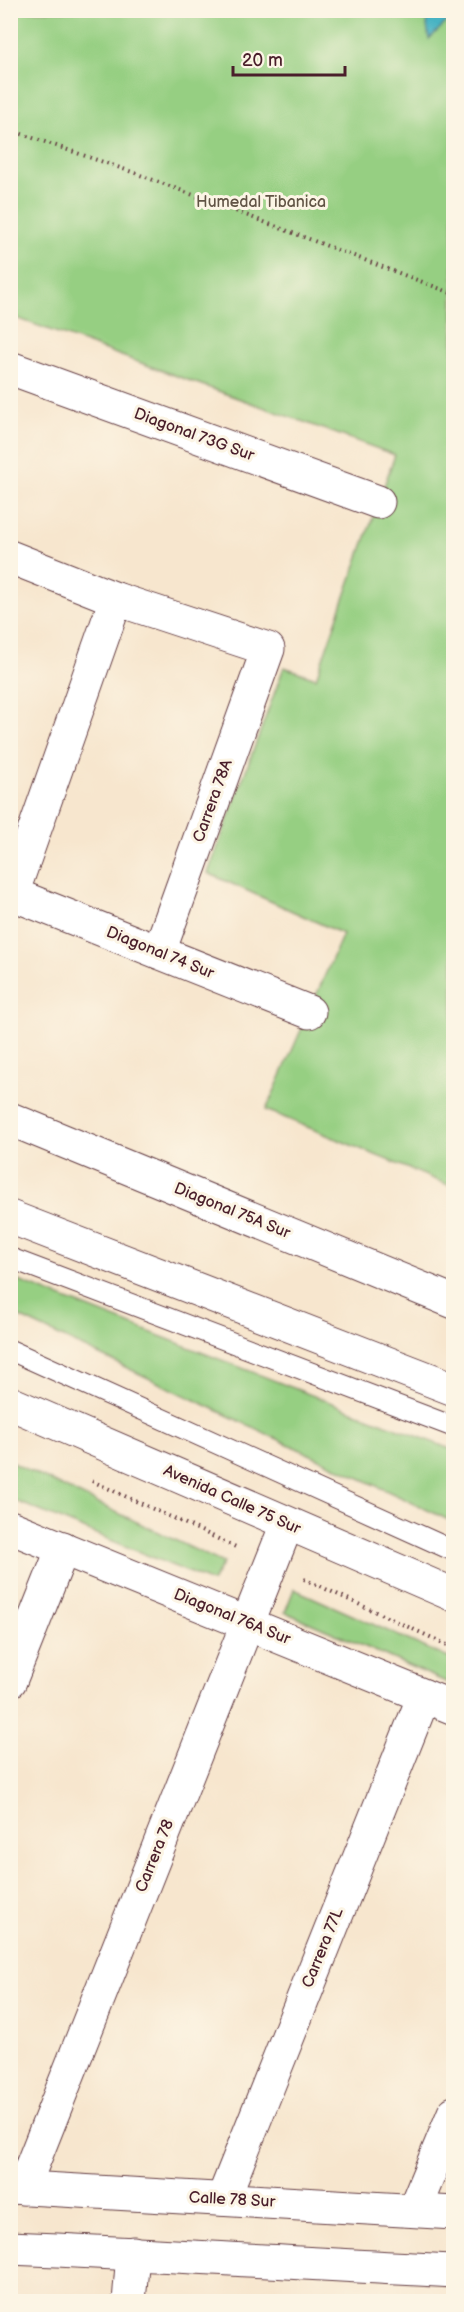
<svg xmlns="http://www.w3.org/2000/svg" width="464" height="2312" viewBox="0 0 464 2312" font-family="'Balsamiq Sans',sans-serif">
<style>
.green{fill:#96cf82;stroke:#707756;stroke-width:1.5}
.water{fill:#47b3c3;stroke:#486977;stroke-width:1.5}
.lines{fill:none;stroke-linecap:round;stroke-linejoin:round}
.lane-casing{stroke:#643d43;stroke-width:22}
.street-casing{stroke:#643d43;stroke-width:35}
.secondary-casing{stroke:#643d43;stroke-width:35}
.primary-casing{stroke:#643d43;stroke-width:35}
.path{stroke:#643d43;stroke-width:4;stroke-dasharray:1.5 4.5;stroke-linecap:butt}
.lane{stroke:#fff;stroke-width:20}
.street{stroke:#fff;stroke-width:33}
.secondary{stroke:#fff;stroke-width:33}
.primary{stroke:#fff;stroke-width:33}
.labels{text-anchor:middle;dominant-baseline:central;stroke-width:6;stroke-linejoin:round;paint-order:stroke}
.park-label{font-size:16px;fill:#615445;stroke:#fcf5e5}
.street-label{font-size:16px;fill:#4a1f2b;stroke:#fcf5e5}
</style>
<rect width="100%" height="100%" fill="#fcf5e5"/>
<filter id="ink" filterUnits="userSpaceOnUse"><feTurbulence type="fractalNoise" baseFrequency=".0167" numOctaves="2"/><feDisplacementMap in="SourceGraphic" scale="12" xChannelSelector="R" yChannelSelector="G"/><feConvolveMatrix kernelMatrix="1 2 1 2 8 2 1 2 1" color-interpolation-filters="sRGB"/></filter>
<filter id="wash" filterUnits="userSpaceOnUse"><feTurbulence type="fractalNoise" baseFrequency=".008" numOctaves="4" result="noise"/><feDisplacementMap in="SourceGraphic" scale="24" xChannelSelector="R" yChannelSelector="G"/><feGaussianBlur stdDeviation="1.35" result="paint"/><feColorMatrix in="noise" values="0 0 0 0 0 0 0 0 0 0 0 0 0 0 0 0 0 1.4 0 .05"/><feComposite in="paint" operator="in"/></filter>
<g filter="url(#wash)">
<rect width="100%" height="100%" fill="#f7e6ce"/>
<g class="green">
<path d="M10,11H453V1187L266,1110L343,934L208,873L284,667L316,678L395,455L11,316Z"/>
<path d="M11,1278L453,1450V1522L11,1313Z"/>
<path d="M10,1462H11L223,1563L212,1582L11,1499Z"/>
<path d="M294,1589L453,1660V1685L285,1612Z"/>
</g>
<path class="water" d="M425,11H453V16L429,39Z"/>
</g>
<g filter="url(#ink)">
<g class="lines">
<g class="lane-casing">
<g id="lane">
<path d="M10,1258L454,1427"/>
<path d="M10,1350L454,1551"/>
</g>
</g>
<g class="street-casing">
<g id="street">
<path d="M10,368L378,502"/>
<path d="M10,557L116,599L268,649L159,952"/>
<path d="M10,893L309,1012"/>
<path d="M12,894L116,599"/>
<path d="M10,1119L454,1302"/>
<path d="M10,1527L454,1708"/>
<path d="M10,1681L63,1548"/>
<path d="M223,2199L424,1696"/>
<path d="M414,2210L454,2113"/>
<path d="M129,2302L133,2253"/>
</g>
</g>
<g class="secondary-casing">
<g id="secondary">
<path d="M10,2187L454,2213"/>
<path d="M23,2188L287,1524"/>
<path d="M10,2248C158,2254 306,2264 454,2271"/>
</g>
</g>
<g class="primary-casing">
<g id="primary">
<path d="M10,1217L454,1389"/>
<path d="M10,1403L454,1595"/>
</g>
</g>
<g class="path">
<path d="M10,130L135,173L454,294"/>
<path d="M92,1481L238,1548"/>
<path d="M304,1579L454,1648"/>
</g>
<use href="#lane" class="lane"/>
<use href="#street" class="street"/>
<use href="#secondary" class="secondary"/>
<use href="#primary" class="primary"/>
</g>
</g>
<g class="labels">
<g class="park-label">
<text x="261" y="202">Humedal Tibanica</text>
</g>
<g class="street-label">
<text transform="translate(194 435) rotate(20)">Diagonal 73G Sur</text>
<text transform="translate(213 801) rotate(-70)">Carrera 78A</text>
<text transform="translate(160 953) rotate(22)">Diagonal 74 Sur</text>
<text transform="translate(232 1211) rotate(22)">Diagonal 75A Sur</text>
<text transform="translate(232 1500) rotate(24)">Avenida Calle 75 Sur</text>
<text transform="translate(232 1617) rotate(22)">Diagonal 76A Sur</text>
<text transform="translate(155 1856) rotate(-68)">Carrera 78</text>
<text transform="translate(323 1948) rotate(-68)">Carrera 77L</text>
<text transform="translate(232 2200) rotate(3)">Calle 78 Sur</text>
</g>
</g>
<rect width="464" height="2312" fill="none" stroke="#fcf5e5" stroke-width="36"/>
<path d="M233 66v9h112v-9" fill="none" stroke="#4a1f2b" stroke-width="3"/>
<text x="242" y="66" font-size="18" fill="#4a1f2b" stroke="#fcf5e5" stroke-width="4.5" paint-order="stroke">20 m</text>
</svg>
